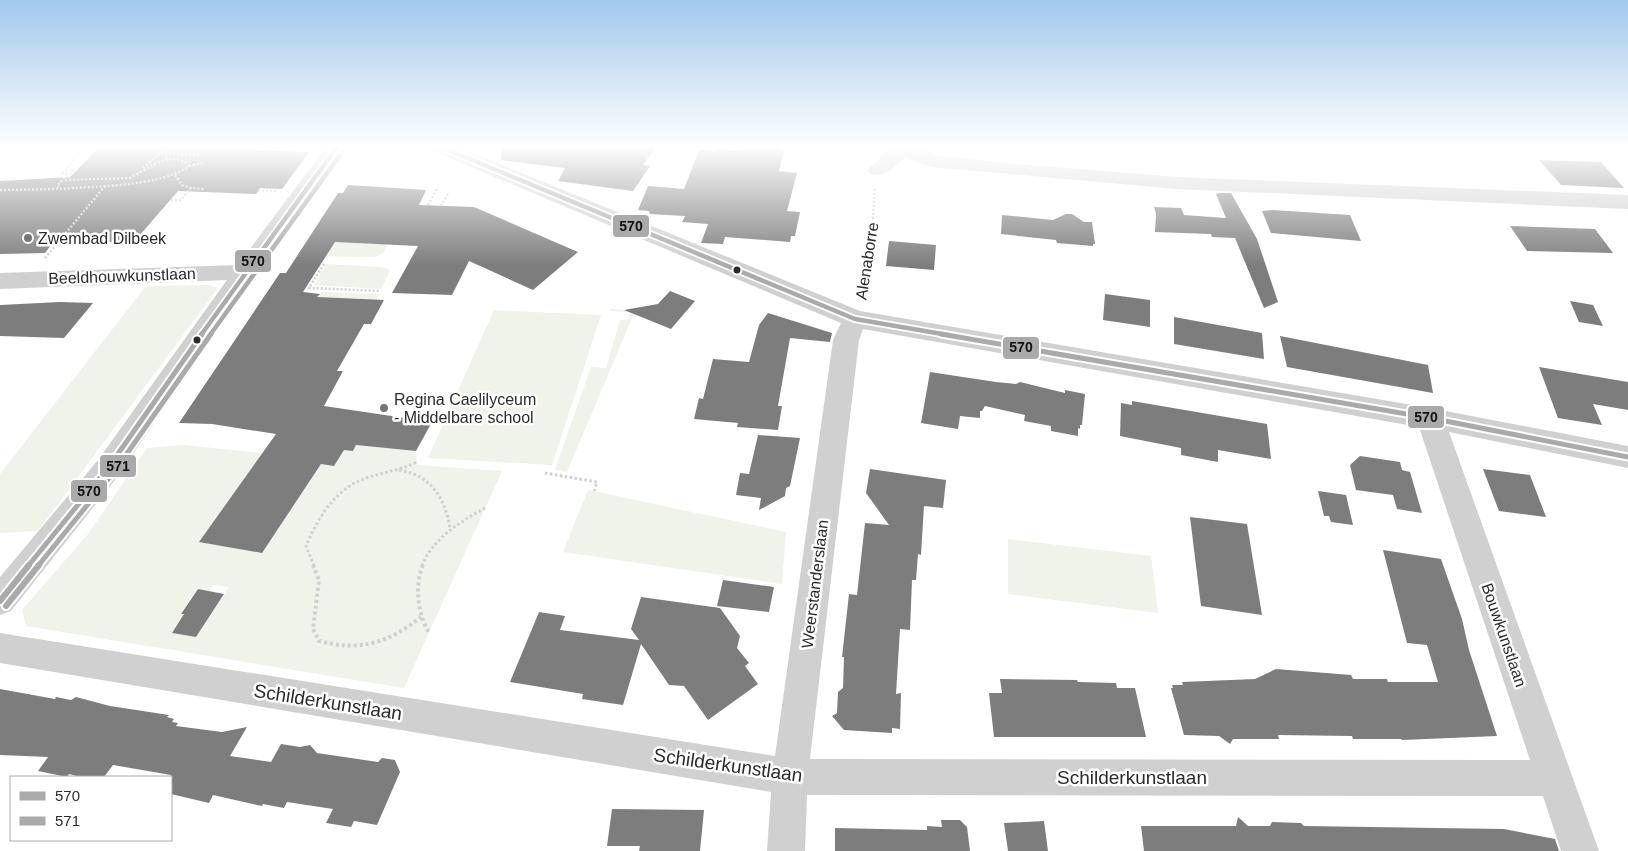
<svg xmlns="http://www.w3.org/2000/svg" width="1628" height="851" viewBox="0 0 1628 851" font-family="Helvetica,sans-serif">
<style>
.green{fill:#eff3ea;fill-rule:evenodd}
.building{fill:#7d7d7d}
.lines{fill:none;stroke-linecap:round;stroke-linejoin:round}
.path-far2{stroke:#d0d0d0;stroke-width:2.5;stroke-dasharray:2 2;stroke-linecap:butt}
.path-far1{stroke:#d0d0d0;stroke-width:3;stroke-dasharray:2.5 2.5;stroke-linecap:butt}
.path{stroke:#d0d0d0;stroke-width:4;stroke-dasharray:3 3;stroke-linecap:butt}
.street{fill:#d0d0d0;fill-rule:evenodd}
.bus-1-far2-casing{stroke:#fff;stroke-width:8}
.bus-1-far1-casing{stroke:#fff;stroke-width:9}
.bus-1-casing{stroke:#fff;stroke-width:10}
.bus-2-far2-casing{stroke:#fff;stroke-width:8}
.bus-2-far1-casing{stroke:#fff;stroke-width:9}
.bus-2-casing{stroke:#fff;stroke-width:10}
.bus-1-far2{stroke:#aaa;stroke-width:4.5}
.bus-1-far1{stroke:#aaa;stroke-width:5}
.bus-1{stroke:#aaa;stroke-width:6}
.bus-2-far2{stroke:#aaa;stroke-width:4.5}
.bus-2-far1{stroke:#aaa;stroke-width:5}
.bus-2{stroke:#aaa;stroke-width:6}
.poi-dot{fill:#757575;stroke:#fff;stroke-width:2}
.bus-dot{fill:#2b2b2b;stroke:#fff;stroke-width:2}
.labels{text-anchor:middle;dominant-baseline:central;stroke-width:5;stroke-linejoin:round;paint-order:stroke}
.poi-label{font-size:16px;fill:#2b2b2b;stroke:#fff;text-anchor:start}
.street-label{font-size:16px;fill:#2b2b2b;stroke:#fff}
.near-street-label{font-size:19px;fill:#2b2b2b;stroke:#fff}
.line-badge{stroke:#fff;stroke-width:2}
.pale-badge-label{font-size:14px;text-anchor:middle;font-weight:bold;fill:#111}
</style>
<rect width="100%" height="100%" fill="#fff"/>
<g class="green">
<path d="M390,237L384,252L376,257L299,256L333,246L335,242L376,244Z"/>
<path d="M326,264L381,267L389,269V273L381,289L314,285Z"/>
<path d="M208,285L218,288L38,531L0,533V474L146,286Z"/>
<path d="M321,292L380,294L373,306L366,299L316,300Z"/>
<path d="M610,309L635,311L567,472L555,470L591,367L606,368L620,320H628L630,312L610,311Z"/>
<path d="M494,310L601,315L552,465L428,458Z"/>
<path d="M184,445L262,453L200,542L261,553L321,464L334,465L344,450L353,451L356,445L416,451L417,465L502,471L404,688L26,626L22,610L88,534L147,448ZM213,585L229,587L196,637L172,633L184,614L181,613L197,589L209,591Z"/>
<path d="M588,490L786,532L782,584L563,552Z"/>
<path d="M1008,539L1151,556L1158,613L1008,594Z"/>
</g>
<g class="building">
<path d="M100,147H239L237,149L309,152L282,189L260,188L256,194L178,191L133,243L55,240L45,253L0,254V181L70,177Z"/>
<path d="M502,147H656L643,165L650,166L633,191L558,181L565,168L501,160Z"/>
<path d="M743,147H781V150H784L779,171L797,173L787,211L800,212L795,236H791L790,242L725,237L723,244L701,243L708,224L682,222L685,216L650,214L649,211L638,210L648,186L684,189L699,150L715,151V149L742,151Z"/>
<path d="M1539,160L1601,162L1624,188L1561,185Z"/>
<path d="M348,185L426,190L419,205L474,207L578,252L533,290L469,261L452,295L392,293L418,246L335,242L303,292L320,294L317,297L384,300L371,324H364L337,371H343L324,406L432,422L416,451L356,445L353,451L344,450L334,466L321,464L262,553L199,542L276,434L212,424L179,423L280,273H286L338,193H343Z"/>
<path d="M1219,193H1231L1257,239L1278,302L1264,308L1235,238L1212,237L1211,234L1155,232L1156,214L1154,207L1181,208L1184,215L1226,218L1216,194Z"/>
<path d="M1273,210L1350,215L1361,241L1271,233L1262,211Z"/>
<path d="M1066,214H1072L1084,222H1092L1095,244H1093V246L1057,243L1056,240L1001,234L1002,215L1053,220Z"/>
<path d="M1510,226L1595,229L1613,253L1527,251Z"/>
<path d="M889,241L936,245L934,270L886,266Z"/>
<path d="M670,291L695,301L671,329L624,310L658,304Z"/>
<path d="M1105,294L1150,300V327L1103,320Z"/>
<path d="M1570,301L1593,305L1603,326L1579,322Z"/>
<path d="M60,302L93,303L64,338L0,336V305Z"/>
<path d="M768,313L832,333L830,342L790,338L778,406H782L778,430L737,427L738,423L694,419L699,398L703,399L713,359L749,362L759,325Z"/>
<path d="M1174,317L1262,333L1264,359L1174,344Z"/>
<path d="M1280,336L1428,365L1433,393L1287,367Z"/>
<path d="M1539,367L1628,382V410L1593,404L1602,425L1558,418Z"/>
<path d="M930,372L996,382L1016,384L1020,382L1065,393V390L1085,394L1082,425H1080V429L1078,428V436L1051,431V426L1024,421L1025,415L985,406L982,411H980V418L960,416L958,429L921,423Z"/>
<path d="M1132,401L1267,424L1271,459L1218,450V462L1181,455V448L1120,436L1121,403L1132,405Z"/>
<path d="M758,435L800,438L790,486L786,488L785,496L759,510L761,498L736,495L740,473L749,474Z"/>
<path d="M1360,456L1400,462L1402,470L1410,472L1422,513L1397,509L1393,495L1356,490L1350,465Z"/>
<path d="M870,469L946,480L943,508L924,506L921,555L918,554L916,580H912L910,630L900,629L896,694L901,693L900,729L892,728V733L844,730L832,716L837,713L838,692L843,688L844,657H842L849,594L857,595L865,523L889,525L866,493Z"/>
<path d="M1483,469L1530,475L1546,517L1499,511Z"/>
<path d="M1318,491L1346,495L1353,525L1331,522L1329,516H1324Z"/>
<path d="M1190,517L1247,524L1262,615L1201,606Z"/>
<path d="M1383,550L1441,559L1462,619L1469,650L1497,736L1402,740L1401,739H1353L1352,736L1278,735L1279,739H1233L1230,744L1219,736L1184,735L1171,688H1173L1172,685H1183L1182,682L1255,679L1276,669L1351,675L1353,679H1387L1388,682H1438L1427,645L1407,643Z"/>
<path d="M723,580L774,587L769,612L717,606Z"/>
<path d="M198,589L224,594L196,637L172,633L184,614H181Z"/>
<path d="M641,597L720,608L740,636L737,648L749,663L745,666L758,684L708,720L684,686L669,685L641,644L623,705L582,699L583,694L510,682L539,612L565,616L560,630L639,640L631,629Z"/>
<path d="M1000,679L1077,680L1078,682L1116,683L1117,688H1135L1146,737H994L989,693H1002Z"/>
<path d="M0,689L55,699L56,697L71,700L76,697L110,706L169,715L167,717L174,719L172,722L178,723L176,726L222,732L247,727L230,756L271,762L281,744L300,747L310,745L317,753L378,762L382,758L395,760L400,772L377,825L354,821L351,827L326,823L333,809L287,802L284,808L263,804L262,806L213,795L209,803L171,794V775L113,765L104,777H81L69,774L67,777L38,771L48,757L0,755Z"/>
<path d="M612,809L704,810L700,851H639L640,846H607Z"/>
<path d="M1238,817L1248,826H1270L1272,822L1301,823L1304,826L1504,829L1555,839L1559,851H1144L1141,826H1236Z"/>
<path d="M941,820H960L967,827L970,851H835V828L927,830V826L942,827Z"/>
<path d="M1044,821L1048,851H1008L1004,823Z"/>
</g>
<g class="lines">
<g class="path-far2">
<path d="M84,147L63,173H68L57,186L59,189C95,186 160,187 189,166C173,150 152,165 136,175"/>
<path d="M861,147L865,156"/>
<path d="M262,150L264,147"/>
<path d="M161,153L200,155"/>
<path d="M189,166L204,163"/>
<path d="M143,168L167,147"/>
<path d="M66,170H74L66,180L130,178L137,174"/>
<path d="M175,175L182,185L191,188"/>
<path d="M0,190L58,189"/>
<path d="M258,191H277"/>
<path d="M171,200H181L191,188L204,189"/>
<path d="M428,205L438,187"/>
<path d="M441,206L449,192"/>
<path d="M45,258L105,186"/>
<path d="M324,264L309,288L380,291"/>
<path d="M862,298L871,247L875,187"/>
</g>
<g class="path-far1">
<path d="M399,470C431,475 446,499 450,529"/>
<path d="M545,473L597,482L594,491"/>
<path d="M314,566L306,546C319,516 336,487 369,477C385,472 401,470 417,462"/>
<path d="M422,566C433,538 460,522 485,508"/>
</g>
<g class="path">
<path d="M313,565L319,580L313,629L319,641C360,652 388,643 421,617"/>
<path d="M423,565C414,586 418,614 429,633"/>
</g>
<g class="street">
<path d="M326,147H347L253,277L118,476L11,611L0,615V577L98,460L227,280L0,289V273L238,265Z"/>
<path d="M430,147H458L860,311L1430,408L1628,446V468L1449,432L1599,851H1561L1543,796L807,795L805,851H767L771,792L0,663V633L775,756L833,340L841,323L433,151ZM863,329L1419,427L1530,760L810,759L859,340Z"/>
<path d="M892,147H919L935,155L1016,164L1177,177L1628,195V209L1177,189L931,167L905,157C895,167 885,178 870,174L867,170Z"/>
</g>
<g class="bus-1-far2-casing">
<g id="bus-1-far2">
<path d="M441,147L855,319L948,335"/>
<path d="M201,335L337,147"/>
</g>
</g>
<g class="bus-1-far1-casing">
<g id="bus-1-far1">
<path d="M941,334L1430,418L1628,457"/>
<path d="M28,566L108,468L202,334"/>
</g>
</g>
<g class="bus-1-casing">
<path id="bus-1" d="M0,601L29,565"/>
</g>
<g class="bus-2-far2-casing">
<path id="bus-2-far2" d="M210,335L343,151"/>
</g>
<g class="bus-2-far1-casing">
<path id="bus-2-far1" d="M38,566L114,472L211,334"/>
</g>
<g class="bus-2-casing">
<path id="bus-2" d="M6,606L39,565"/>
</g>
<use href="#bus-1-far2" class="bus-1-far2"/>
<use href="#bus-1-far1" class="bus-1-far1"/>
<use href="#bus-1" class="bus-1"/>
<use href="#bus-2-far2" class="bus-2-far2"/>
<use href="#bus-2-far1" class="bus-2-far1"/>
<use href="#bus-2" class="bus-2"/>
</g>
<linearGradient id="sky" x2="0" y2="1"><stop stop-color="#a1c8eb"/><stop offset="0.55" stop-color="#fff"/><stop offset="1" stop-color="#fff" stop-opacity="0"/></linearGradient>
<rect width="1628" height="266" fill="url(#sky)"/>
<g class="poi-dot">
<circle cx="28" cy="238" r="5"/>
<circle cx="384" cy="408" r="5"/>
</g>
<g class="bus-dot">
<circle cx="737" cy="270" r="4.5"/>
<circle cx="197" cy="340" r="4.5"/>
</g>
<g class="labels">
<g class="poi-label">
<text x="38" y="238">Zwembad Dilbeek</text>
<text x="394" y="399">Regina Caelilyceum<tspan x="394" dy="18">- Middelbare school</tspan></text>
</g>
<g class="street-label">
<text transform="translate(867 261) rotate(-81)">Alenaborre</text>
<text transform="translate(122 276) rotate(-2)">Beeldhouwkunstlaan</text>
<text transform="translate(815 584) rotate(-83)">Weerstanderslaan</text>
<text transform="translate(1504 635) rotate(71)">Bouwkunstlaan</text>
</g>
<g class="near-street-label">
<text transform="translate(328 702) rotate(9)">Schilderkunstlaan</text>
<text transform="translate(728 765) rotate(8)">Schilderkunstlaan</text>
<text x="1132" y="777">Schilderkunstlaan</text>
</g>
</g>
<g class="line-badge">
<rect x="612" y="214" width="38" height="24" rx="5" fill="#aaa"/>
<rect x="234" y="249" width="38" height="24" rx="5" fill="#aaa"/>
<rect x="1002" y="336" width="38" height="24" rx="5" fill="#aaa"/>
<rect x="1407" y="405" width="38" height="24" rx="5" fill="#aaa"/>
<rect x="99" y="454" width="38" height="24" rx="5" fill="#aaa"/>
<rect x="70" y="479" width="38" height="24" rx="5" fill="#aaa"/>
</g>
<g class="pale-badge-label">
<text x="631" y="231">570</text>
<text x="253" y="266">570</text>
<text x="1021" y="352">570</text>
<text x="1426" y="422">570</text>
<text x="118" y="471">571</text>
<text x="89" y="496">570</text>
</g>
<rect x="10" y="776" width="162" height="65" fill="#ffffff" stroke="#aaaaaa"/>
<rect x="20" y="792" width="25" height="8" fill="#aaaaaa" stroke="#aaaaaa"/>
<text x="55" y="801" font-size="15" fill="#2b2b2b">570</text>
<rect x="20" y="817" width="25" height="8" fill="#aaaaaa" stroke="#aaaaaa"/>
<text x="55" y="826" font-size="15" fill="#2b2b2b">571</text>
</svg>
